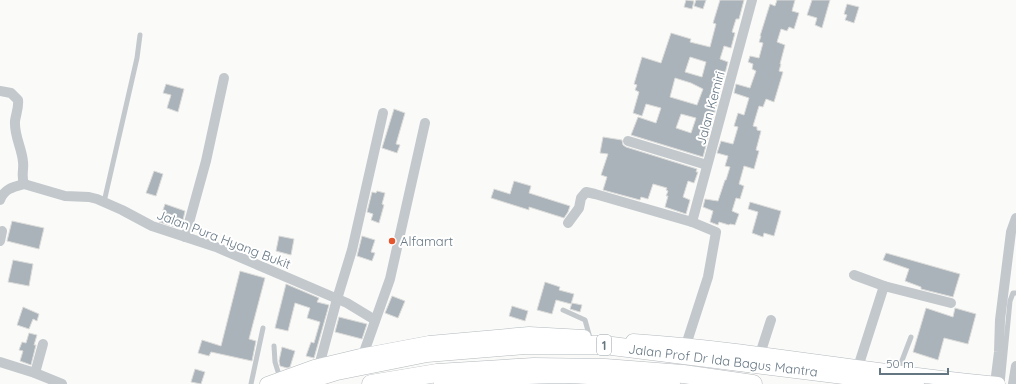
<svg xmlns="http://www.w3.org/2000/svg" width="1016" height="384" viewBox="0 0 1016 384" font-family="Quicksand,sans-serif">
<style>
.building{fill:#aab3b9;stroke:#dcdcda;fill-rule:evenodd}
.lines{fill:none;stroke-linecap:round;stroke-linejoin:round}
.secondary-casing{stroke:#b3babf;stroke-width:15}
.highway-casing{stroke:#b4b9bd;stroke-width:19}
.lane{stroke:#c3c8cc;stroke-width:5}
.street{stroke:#c3c8cc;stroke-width:10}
.secondary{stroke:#fff;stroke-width:14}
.highway{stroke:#fff;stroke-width:18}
.poi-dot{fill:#e4572e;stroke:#fff;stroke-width:1.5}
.labels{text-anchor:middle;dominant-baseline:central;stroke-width:4;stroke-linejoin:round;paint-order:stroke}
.shield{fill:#fff;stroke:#939fa8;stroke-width:1}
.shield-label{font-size:12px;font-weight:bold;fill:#657683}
.street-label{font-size:13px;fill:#657683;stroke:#fff}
.poi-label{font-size:13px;fill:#657683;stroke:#fff;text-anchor:start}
</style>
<rect width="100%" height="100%" fill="#fafaf8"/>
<g class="building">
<path d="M686,0L694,1L692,9L684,7Z"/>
<path d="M696,0H706L703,9L694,6Z"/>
<path d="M720,0H744L739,19H736L732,32L735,33L731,48L724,46L720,59L728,62L703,157L631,135L638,117L656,123L661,108L646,104L642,116L633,113L639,92L635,90L637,85L634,84L642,57L661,63L671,33L691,39L690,42L710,47L716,24L713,23ZM690,57L706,62L702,77L685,72ZM675,78L691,83L703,89L697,105L670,97ZM681,114L696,118L691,133L676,128Z"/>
<path d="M777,0H795L792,11L799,13L794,29L789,27L787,31L781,29L777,42L785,45L780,64H781L779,71L783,72L774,102L766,99L763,107L759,106L753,126L757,127V130L761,131L756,150L759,151L754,169L744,166L739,184L744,186L740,199L736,198L732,211L739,214L735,225L730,224L729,225L719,222L718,225L710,222L713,211L703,207L705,199L718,201L725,180H726L730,167L725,166L728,156L717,153L721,141L733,144L738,127L734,126L738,113L744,115L749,98L734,93L736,84L750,88L756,71L752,69L753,64L748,62L750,56L759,58L763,43L759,42L761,36H760L770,4L775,6Z"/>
<path d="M812,0H830L822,28L815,25L817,18L807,15Z"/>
<path d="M847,4L859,7L854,23L845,20L847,15L844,14Z"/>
<path d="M166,84L184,89L178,112L167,108L171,95L163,93Z"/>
<path d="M394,109L405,113L396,144L400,145L397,153L382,148Z"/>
<path d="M603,137L622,140L623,145L626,147L697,169L696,172H698L694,183L688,181L683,197L690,200L686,214L665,207L668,196H666L668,191L666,190L667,188L653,184L648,199L641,197L640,200L603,190L607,177L601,175L608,154L600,153Z"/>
<path d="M154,171L163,174L156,196L146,193Z"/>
<path d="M514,181L531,186L529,193L570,206L568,212L564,218L529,207V210L491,198L494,189L510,194Z"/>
<path d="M377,191L385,193L382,204L384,205L379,223L371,220L373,214L367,212L372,192L376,193Z"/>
<path d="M750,202L781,211L774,236L764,233L763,237L752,233L758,212L748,209Z"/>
<path d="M165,204L185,211L181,229L159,222Z"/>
<path d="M12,221L44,228L39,249L7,241Z"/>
<path d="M279,236L294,239L291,255L276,251Z"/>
<path d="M362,236L375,240L371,252L375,253L372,261L357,256Z"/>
<path d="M886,253L960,274L953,297L921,289V287L905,281L909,269L883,260Z"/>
<path d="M13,260L33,264L29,286L8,282Z"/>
<path d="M240,271L265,278L249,339L256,341L252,361L211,352L209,356L198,353L202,340L221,346Z"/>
<path d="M545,282L560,287L559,290L574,294L571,304L556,300L552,314L537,310Z"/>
<path d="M286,284L319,298L317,302L329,305L314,358L306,356L311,342L314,343L320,322L307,318L310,308L295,303L288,331L275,328Z"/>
<path d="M392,296L405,301L398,318L385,313Z"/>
<path d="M572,303L582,305L580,312L570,309Z"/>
<path d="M512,306L528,311L525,321L509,316Z"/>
<path d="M23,307L39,314L37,321L33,319L29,329L17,325Z"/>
<path d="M926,308L953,317L955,308L976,314L968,344L944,338L938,360L913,352Z"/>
<path d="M339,317L367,324L362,339L335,332Z"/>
<path d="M29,333L37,335L34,345H36L31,365L20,361L23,351L19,350L22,342L26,343Z"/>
<path d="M282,347L295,351L290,367L287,368L280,366L279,361Z"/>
<path d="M195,369L205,372L201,384L191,382Z"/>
</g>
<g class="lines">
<g class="secondary-casing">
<g id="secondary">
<path d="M633,341C755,349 876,373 998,384"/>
<path d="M267,384L314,367L360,356L429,343L529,334L584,337"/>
<path d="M441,384C478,380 516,377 554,376C594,376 634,380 673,384"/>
</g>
</g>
<g class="highway-casing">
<g id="highway">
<path d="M294,384L337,371L427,353L525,345H604L915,384"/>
<path d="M371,384L437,373L534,367L605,368L683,374L753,384"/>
</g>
</g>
<g class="lane">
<path d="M104,202L137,58L140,35"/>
<path d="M563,310L585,320L590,338"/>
<path d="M274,346L275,362L280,378"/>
<path d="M898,371L911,337"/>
<path d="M251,384L263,328"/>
<path d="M1002,384L1010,301L1013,293H1016"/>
</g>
<g class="street">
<path d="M0,91L11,93L18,100C19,107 16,114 15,121C14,136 22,148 23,162C24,169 21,176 24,184"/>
<path d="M628,141L707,165"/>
<path d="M24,184L65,196L89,197L97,199L122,210L152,226L216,247L347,303L375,320"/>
<path d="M0,200C4,189 13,187 24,184"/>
<path d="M692,222L752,0"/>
<path d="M568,223L579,208L581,198L586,192L595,194L692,222L716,232L708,277L684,351"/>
<path d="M185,237L206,161L224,78"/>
<path d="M0,241L2,231"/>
<path d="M854,275L884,286"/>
<path d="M760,354L771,320"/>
<path d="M363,355L390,279L425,123"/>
<path d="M0,362L35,373L62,384"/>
<path d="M319,366L337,299L352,250L383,113"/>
<path d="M858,367L884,286L951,303"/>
<path d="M35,373L43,344"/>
<path d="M995,384L999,352L1000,320L1011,232L1016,218"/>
<path d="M1013,384L1016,366"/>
</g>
<use href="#secondary" class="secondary"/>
<use href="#highway" class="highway"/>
</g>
<circle class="poi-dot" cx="392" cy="241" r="4"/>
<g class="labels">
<rect class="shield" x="597" y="335" width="14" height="20" rx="3"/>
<g class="shield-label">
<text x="604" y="345">1</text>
</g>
<g class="street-label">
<text transform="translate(710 108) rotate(-75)">Jalan Kemiri</text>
<text transform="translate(224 239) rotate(21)">Jalan Pura Hyang Bukit</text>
<text transform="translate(723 360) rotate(7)">Jalan Prof Dr Ida Bagus Mantra</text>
</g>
<g class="poi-label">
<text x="400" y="241">Alfamart</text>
</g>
</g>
<path d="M880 368v6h68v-6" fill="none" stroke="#657683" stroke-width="2"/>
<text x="886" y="368" font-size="12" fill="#657683" stroke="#ffffff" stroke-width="3" paint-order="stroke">50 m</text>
</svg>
